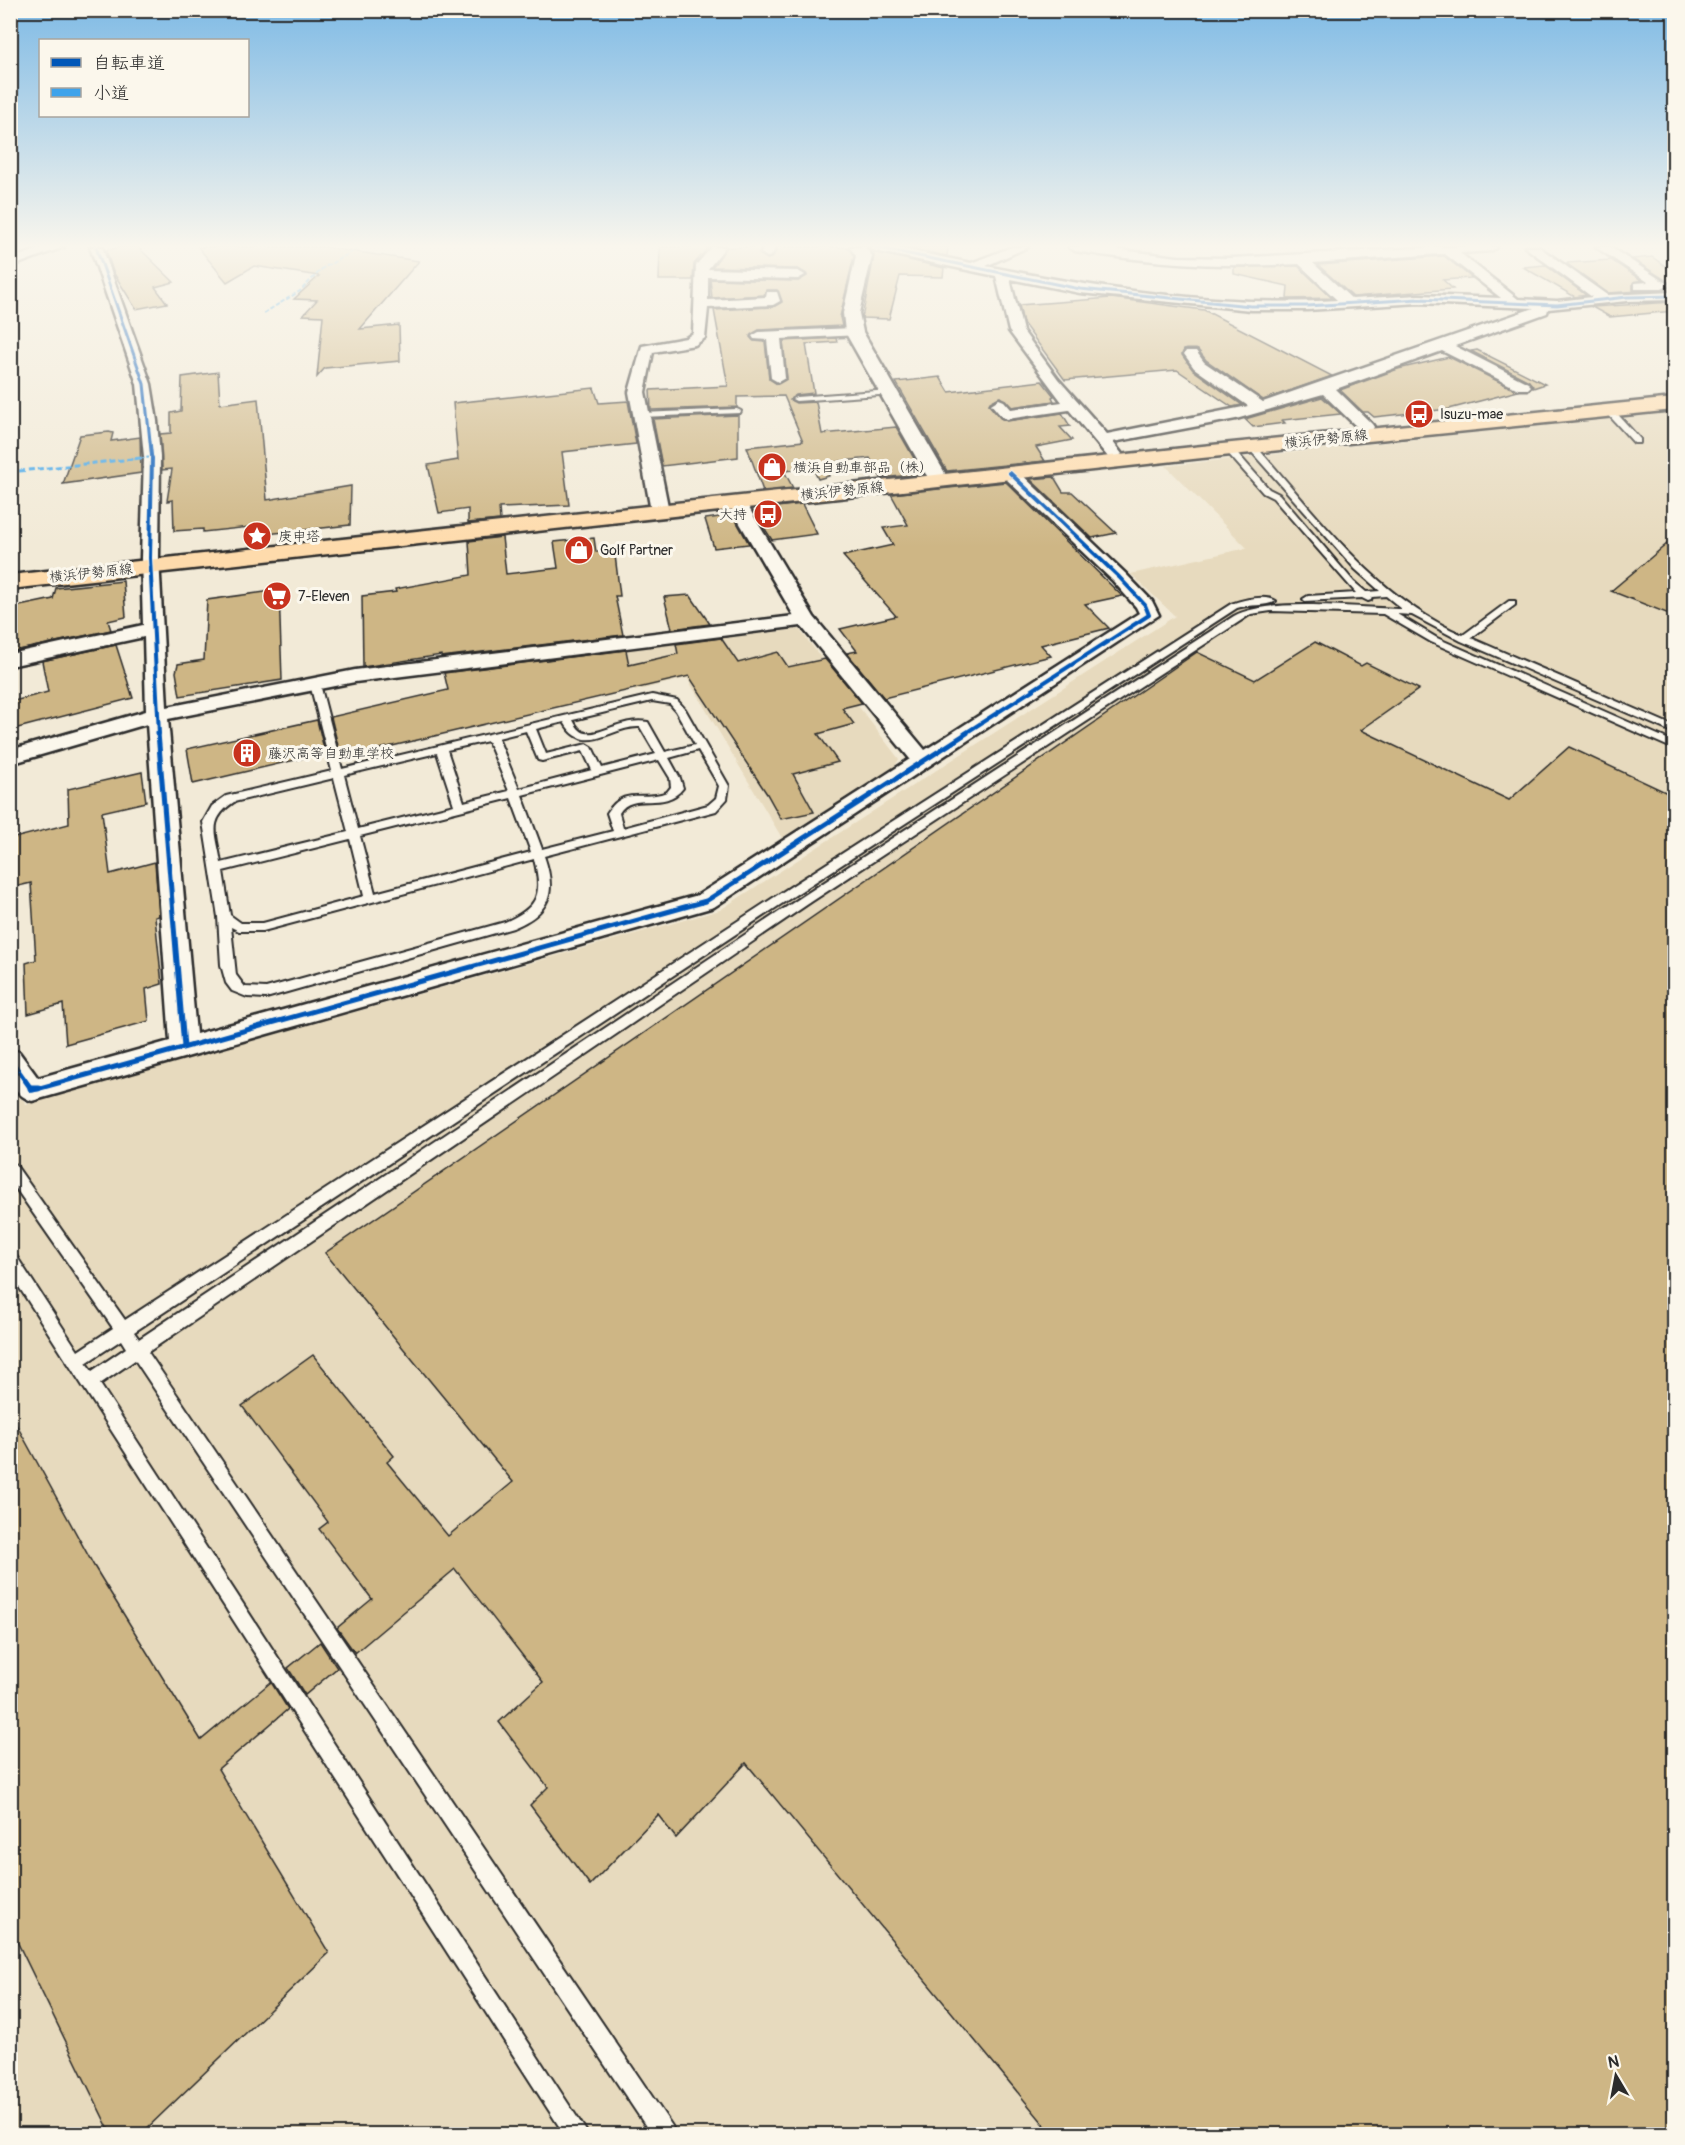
<svg xmlns="http://www.w3.org/2000/svg" width="1685" height="2145" viewBox="0 0 1685 2145" font-family="Pangolin,'Klee One',sans-serif">
<style>
.built{fill:#e7dabe}
.building{fill:#ceb685;stroke:#2b2b2b;stroke-width:1.5}
.lines{fill:none;stroke-linecap:round;stroke-linejoin:round}
.service-casing{stroke:#2b2b2b;stroke-width:4}
.minor-casing{stroke:#2b2b2b;stroke-width:5}
.tertiary-casing{stroke:#2b2b2b;stroke-width:5}
.primary-casing{stroke:#2b2b2b;stroke-width:5}
.service{fill:#fbf7ec;fill-rule:evenodd}
.minor{fill:#fbf7ec;fill-rule:evenodd}
.tertiary{fill:#fbf7ec;fill-rule:evenodd}
.primary{fill:#fedbac;fill-rule:evenodd}
.quiet-far1{stroke:#3ea3eb;stroke-width:2;stroke-dasharray:4.5 2;stroke-linecap:butt}
.quiet{stroke:#3ea3eb;stroke-width:3;stroke-dasharray:6 3;stroke-linecap:butt}
.cycleway-far3-casing{stroke:#fbf7ec;stroke-width:5}
.cycleway-far2-casing{stroke:#fbf7ec;stroke-width:6}
.cycleway-far1-casing{stroke:#fbf7ec;stroke-width:8}
.cycleway-casing{stroke:#fbf7ec;stroke-width:10}
.cycleway-far3{stroke:#0057b8;stroke-width:3}
.cycleway-far2{stroke:#0057b8;stroke-width:4}
.cycleway-far1{stroke:#0057b8;stroke-width:5}
.cycleway{stroke:#0057b8;stroke-width:7}
.labels{text-anchor:middle;dominant-baseline:central;stroke-width:6;stroke-linejoin:round;paint-order:stroke}
.far-poi-label{font-size:14px;fill:#2b2b2b;stroke:#fbf7ec;text-anchor:start}
.far-street-label{font-size:14px;fill:#2b2b2b;stroke:#fbf7ec}
</style>
<rect width="100%" height="100%" fill="#f2ead7"/>
<filter id="ink" filterUnits="userSpaceOnUse"><feTurbulence type="fractalNoise" baseFrequency=".0167" numOctaves="2"/><feDisplacementMap in="SourceGraphic" scale="12" xChannelSelector="R" yChannelSelector="G"/><feConvolveMatrix kernelMatrix="1 2 1 2 8 2 1 2 1" color-interpolation-filters="sRGB"/></filter>
<g filter="url(#ink)">
<g class="built">
<path d="M1674,411V2134H11L10,1083L26,1104L720,910L1175,616L1131,574L1247,548L1166,466Z"/>
<path d="M799,629L899,759L895,766L782,838L687,678L635,691L613,651Z"/>
</g>
<g class="building">
<path d="M122,247H138L174,282L155,287L167,303L136,309L113,272L106,250Z"/>
<path d="M198,247H323L419,261L360,329L399,325L400,361L325,368L317,377L323,316L303,315L317,300L294,299L319,276L254,266L227,282Z"/>
<path d="M660,247H709L694,264L693,280H659Z"/>
<path d="M727,247H762L759,254L768,259L773,257L778,247H848L854,256L840,317L842,326L759,330L750,337L754,341L765,342L769,378L777,384L787,378L783,341L836,338L837,342L806,344L814,393L796,395L790,400L796,403L816,402L822,434L896,427L923,474L881,478L870,458L826,463L829,476L818,479L811,464L812,468L784,471L793,488L763,491L747,447L803,441L784,396L737,397V407L651,410L650,390L728,386L714,310L773,307L782,302L777,290H766L764,295L712,298L710,279L798,281L807,276L798,269L712,267Z"/>
<path d="M902,247H948L947,256Z"/>
<path d="M871,251L944,268L943,277L900,276L889,319L862,318L874,256Z"/>
<path d="M1444,256L1472,278L1443,280L1453,289L1353,297L1318,265Z"/>
<path d="M1652,257L1674,272V290H1664L1671,286L1670,283L1632,259Z"/>
<path d="M1611,260L1641,280L1633,283V291H1640L1608,293L1566,263Z"/>
<path d="M1545,265L1586,295L1575,297L1523,267Z"/>
<path d="M1298,266L1332,298L1287,299L1288,286L1234,274V267Z"/>
<path d="M1111,298L1204,310L1332,376L1263,400L1206,360L1198,350H1184L1182,355L1193,370L1242,405L1232,407L1177,370L1065,380L1023,323L1019,305Z"/>
<path d="M1674,302V311L1610,317L1592,307Z"/>
<path d="M1477,350L1545,384L1533,388L1529,381L1471,351Z"/>
<path d="M1449,357L1518,391L1449,409L1374,417L1368,412H1363L1340,390L1398,369Z"/>
<path d="M218,372L220,404L258,399L267,500L351,486L350,525L257,535L259,526L203,532V529L174,531L173,500L167,501L172,469L162,470L160,434L171,433V413L181,411L182,377Z"/>
<path d="M940,377L949,392L1042,381L1054,396L1052,397L1054,401L1012,407L1000,397L990,402L989,405L1000,418L1007,421L1062,413L1070,426L1060,427L1072,440L1036,447L1045,461L947,471L896,382Z"/>
<path d="M594,388L599,403L628,401L636,444L562,452L569,505L499,508L500,520L468,523V509L439,513L428,465L458,460L453,403Z"/>
<path d="M1322,397L1341,414L1282,420L1285,423L1253,427L1245,419Z"/>
<path d="M738,415V457L662,466L653,419Z"/>
<path d="M109,432L113,433L111,441L140,437L141,473L63,484L80,435Z"/>
<path d="M1054,477L1063,492H1072L1116,533L1092,538L1030,479Z"/>
<path d="M1006,482L1122,596L1085,604L1109,628L1041,645L1051,656L884,698L847,653L857,651L840,629L896,616L843,556L893,545L883,528L908,525L891,494Z"/>
<path d="M802,504L817,534L772,540L755,513L770,511L768,508Z"/>
<path d="M733,515L749,544L714,548L705,519Z"/>
<path d="M502,537L506,574L558,568L554,542L594,538L596,552L605,551L606,556L615,555L620,596H615L623,635L441,657V655L363,667L362,596L396,592L395,589L471,575L469,541Z"/>
<path d="M1674,538V616L1611,591Z"/>
<path d="M123,581L126,617L108,621L111,630L10,652V608L53,599L56,588Z"/>
<path d="M279,590L282,680L180,696L176,672L178,664L204,660L207,600Z"/>
<path d="M690,595L710,624L672,629L664,597Z"/>
<path d="M721,638L738,663L778,652L788,667L825,659L862,703L842,708L854,724L818,734L838,762L793,774L814,812L781,819L767,794L689,676L354,755L352,747L339,750L331,717L448,690L444,673L626,650L629,665L678,654L676,644Z"/>
<path d="M1315,642L1361,666L1366,663L1419,689L1361,730L1509,800L1569,747L1674,796V2134H1052L746,1763L676,1838L658,1815L590,1885L530,1805L548,1787L499,1722L543,1682L455,1569L355,1653L337,1628L372,1599L319,1529L328,1522L242,1406L313,1355L394,1456L387,1462L448,1536L513,1482L325,1253L1197,652L1255,680Z"/>
<path d="M116,645L133,698L10,730V702L48,692L42,661Z"/>
<path d="M317,720L325,753L193,784L187,749Z"/>
<path d="M142,772L146,802L102,812L110,874L155,862L159,916L155,917L162,984L146,989L149,1021L66,1044L63,1004L28,1014L26,963L36,960L31,883L10,888V839L69,824L68,789Z"/>
<path d="M10,1413L94,1566L201,1740L271,1682L288,1709L218,1769L329,1953L141,2134H111L10,1927Z"/>
<path d="M320,1642L337,1668L305,1695L288,1668Z"/>
</g>
<g class="lines">
<g class="service-casing">
<g id="service">
<path d="M890,390H893V394L796,401L792,399L796,397Z"/>
<path d="M1606,408H1612L1640,439V443H1634L1606,412Z"/>
<path d="M737,409L741,411L740,413L641,417L637,415L641,413Z"/>
<path d="M1249,445H1255C1317,515 1375,597 1463,635L1509,601H1515V605L1471,638L1674,726V733L1461,641L1412,615L1397,614L1437,638L1674,742V749L1431,642L1383,614L1271,611L1251,614L811,902L148,1352L672,2126L675,2134H651L135,1360L100,1384L588,2134H564L10,1273V1253L15,1254L78,1351L113,1328L10,1180V1162L15,1164L125,1320L790,887L1231,604C1243,600 1264,594 1276,601C1266,607 1249,604 1237,608L798,893L134,1332L139,1339L803,896L1234,616C1269,597 1360,608 1402,609L1386,596L1372,597L1371,600L1368,601L1362,598L1305,601L1303,599L1308,596L1356,593L1273,498L1263,493L1226,451V447H1232L1269,489L1279,494L1354,582L1366,592L1380,591L1355,569L1249,449ZM121,1340L126,1348L92,1371L86,1363Z"/>
<path d="M315,681L320,684L342,769L652,695L677,700L685,709L729,786L727,799L716,811L544,856C557,893 550,913 513,928L266,998L247,997L232,991L226,983L221,965L218,917L203,822L212,806L226,796L332,771L310,684ZM652,701L670,704L676,711L695,745L665,752L648,722C623,717 600,736 586,733C580,732 576,726 573,720ZM564,722C585,759 611,725 640,727L656,754L602,768L592,747L587,744L546,754L536,729ZM526,731L538,760L542,761L583,751L592,770L519,789L498,738ZM488,741L509,791L464,802L447,750ZM698,750L719,786L716,798L708,805L623,828L619,813C633,790 664,813 683,788L680,778L669,758ZM437,753L454,805L358,829L344,775ZM659,760L670,778L671,787L667,792C642,802 625,785 607,813L613,831L542,849L522,795ZM334,778L348,832L221,863C217,834 206,821 234,802ZM511,798L531,852L375,893L360,836ZM350,839L364,896L263,923H241L230,915L223,871ZM534,859C543,894 539,907 505,922L266,988L245,987L236,975L231,927L239,931H263Z"/>
</g>
</g>
<g class="minor-casing">
<g id="minor">
<path d="M46,247H64L10,267V259Z"/>
<path d="M90,247H102L151,384L157,421L160,457L159,558L167,707L355,670L794,616L728,503L737,498L746,503L814,617L925,750L1139,613L1136,607L1113,581L1004,477L1002,473L1004,469H1016L1125,573L1152,601L1159,615L714,907L32,1101C8,1093 10,1070 10,1049L19,1052L38,1078L170,1041L147,724L10,764V750L146,711L144,637L10,666V654L143,625L141,558L144,457L137,384ZM801,626L910,759L698,895L196,1034L168,719L355,682Z"/>
<path d="M712,247H725L708,269L798,271L805,275L798,279L708,277V300L766,297L767,292H777L780,301L773,305L708,308L705,338L695,345L653,352L645,392L669,511L660,516L651,511L629,392L642,346L686,338L693,333L696,265Z"/>
<path d="M764,247H776L771,256L767,257L761,253Z"/>
<path d="M869,247H892L971,263L1012,247H1028L986,266C1100,289 1220,307 1337,300L1299,264C1223,268 1150,263 1075,251L1069,247H1096L1178,257L1230,258L1439,247H1497L1491,251L1460,253L1518,299L1557,301L1592,297L1525,247H1539L1607,295L1674,292V300L1627,301L1548,309L1547,313L1455,346L1528,383L1531,386L1528,389H1518L1442,351L1336,389L1372,424L1374,427L1372,430H1360L1323,394L1236,419L1113,442L1122,454L1114,459L1108,457L1069,410L1007,419L1002,417L991,404L999,399L1004,401L1011,409L1062,402L1009,331L996,276L875,251ZM1439,254H1445L1501,298L1419,295L1352,299L1313,263ZM1010,279L1080,293L1251,310H1307L1419,303L1534,308L1263,402L1204,362L1196,351H1186L1184,354L1194,368L1248,406L1107,434L1058,379L1023,331Z"/>
<path d="M1596,247H1610L1669,285L1662,289H1635V283L1648,282Z"/>
<path d="M854,328L859,329V335L781,339L785,378L778,382L771,378L767,340L754,339L752,336L759,332Z"/>
</g>
</g>
<g class="tertiary-casing">
<path id="tertiary" d="M850,247H865L872,256L859,313L863,332L945,473L942,477H928L925,473L845,332L843,313L856,256Z"/>
</g>
<g class="primary-casing">
<path id="primary" d="M1674,398V410L1202,458L10,589V575L1202,446Z"/>
</g>
<use href="#service" class="service"/>
<use href="#minor" class="minor"/>
<use href="#tertiary" class="tertiary"/>
<use href="#primary" class="primary"/>
<g class="quiet-far1">
<path d="M264,313L300,291L323,268L361,247"/>
<path d="M127,460L152,457"/>
</g>
<path class="quiet" d="M10,472L141,458"/>
<g class="cycleway-far3-casing">
<g id="cycleway-far3">
<path d="M96,247L144,384L152,460"/>
<path d="M875,247L1080,289L1251,306H1307L1419,299L1557,305L1627,297L1674,296"/>
</g>
</g>
<g class="cycleway-far2-casing">
<g id="cycleway-far2">
<path d="M152,458L150,558L159,734"/>
<path d="M964,734L1149,615L1145,605L1119,577L1010,473"/>
</g>
</g>
<g class="cycleway-far1-casing">
<g id="cycleway-far1">
<path d="M158,733L184,1047"/>
<path d="M10,1059L32,1090"/>
<path d="M33,1090L706,901L967,733"/>
</g>
</g>
<g class="cycleway-casing">
<path id="cycleway" d="M31,1088H38"/>
</g>
<use href="#cycleway-far3" class="cycleway-far3"/>
<use href="#cycleway-far2" class="cycleway-far2"/>
<use href="#cycleway-far1" class="cycleway-far1"/>
<use href="#cycleway" class="cycleway"/>
</g>
</g>
<linearGradient id="sky" x2="0" y2="1"><stop stop-color="#7ebae5"/><stop offset="0.45" stop-color="#f9f6ed"/><stop offset="1" stop-color="#f9f6ed" stop-opacity="0"/></linearGradient>
<rect width="1685" height="547" fill="url(#sky)"/>
<defs>
<g id="bus-disc" transform="scale(1.5)"><circle r="9.5" fill="#c8321e" stroke="#fbf7ec"/><path d="M-5-6H5V4H4V6H2V4H-2V6H-4V4H-5ZM-3.5-4V0h7V-4ZM-3.5 1.2v1.5H-2V1.2ZM2 1.2v1.5H3.5V1.2Z" fill="#fff"/></g>
<g id="shop-disc" transform="scale(1.5)"><circle r="9.5" fill="#c8321e" stroke="#fbf7ec"/><path d="M-5-2.5h2.3a2.7 3.5 0 0 1 5.4 0H5L5.5 6h-11ZM-1.5-2.5h3a1.5 2.3 0 0 0-3 0Z" fill="#fff"/></g>
<g id="sight-disc" transform="scale(1.5)"><circle r="9.5" fill="#c8321e" stroke="#fbf7ec"/><path d="M0-6L1.8-2.2L6-1.7L2.9 1.2L3.7 5.4L0 3.3L-3.7 5.4L-2.9 1.2L-6-1.7L-1.8-2.2Z" fill="#fff"/></g>
<g id="supermarket-disc" transform="scale(1.5)"><circle r="9.5" fill="#c8321e" stroke="#fbf7ec"/><path d="M-6-5.5h2.5l.6 2H6L4.5 2H-2.5L-4.4-4H-6ZM-1.5 3.2a1.3 1.3 0 1 0 .1 0ZM3 3.2a1.3 1.3 0 1 0 .1 0Z" fill="#fff"/></g>
<g id="building-disc" transform="scale(1.5)"><circle r="9.5" fill="#c8321e" stroke="#fbf7ec"/><path d="M-4-6H4V6H1V3H-1V6H-4ZM-2.5-4.3h1.7v1.8h-1.7ZM.8-4.3h1.7v1.8H.8ZM-2.5-1h1.7V.8h-1.7ZM.8-1h1.7V.8H.8Z" fill="#fff"/></g>
</defs>
<g fill-rule="evenodd">
<use href="#bus-disc" x="1419" y="414"/>
<use href="#shop-disc" x="772" y="467"/>
<use href="#bus-disc" x="768" y="514"/>
<use href="#sight-disc" x="257" y="536"/>
<use href="#shop-disc" x="579" y="550"/>
<use href="#supermarket-disc" x="277" y="596"/>
<use href="#building-disc" x="247" y="753"/>
</g>
<g class="labels">
<g class="far-poi-label">
<text x="1440" y="414">Isuzu-mae</text>
<text x="793" y="467">横浜自動車部品（株）</text>
<text x="747" y="514" text-anchor="end">大持</text>
<text x="278" y="536">庚申塔</text>
<text x="600" y="550">Golf Partner</text>
<text x="298" y="596">7-Eleven</text>
<text x="268" y="753">藤沢高等自動車学校</text>
</g>
<g class="far-street-label">
<text transform="translate(1326 439) rotate(-6)">横浜伊勢原線</text>
<text transform="translate(842 491) rotate(-6)">横浜伊勢原線</text>
<text transform="translate(91 573) rotate(-6)">横浜伊勢原線</text>
</g>
</g>
<rect width="1685" height="2145" fill="none" stroke="#fbf7ec" stroke-width="36"/>
<rect x="18" y="18" width="1649" height="2109" fill="none" stroke="#2b2b2b" stroke-width="2" filter="url(#ink)"/>
<rect x="39" y="39" width="210" height="78" fill="#fbf7ec" stroke="#a8a59f" stroke-width="1.5"/>
<rect x="51" y="58" width="30" height="9" fill="#0057b8" stroke="#a8a59f" stroke-width="1.5"/>
<text x="93" y="69" font-size="18" fill="#2b2b2b">自転車道</text>
<rect x="51" y="88" width="30" height="9" fill="#3ea3eb" stroke="#a8a59f" stroke-width="1.5"/>
<text x="93" y="99" font-size="18" fill="#2b2b2b">小道</text>
<g transform="translate(1616 2076) rotate(350)" stroke="#fbf7ec" stroke-width="4.5" paint-order="stroke">
<path d="M0-4.5L10 22L0 15L-10 22Z" fill="#2b2b2b"/>
<text y="-9" font-size="16" font-weight="bold" text-anchor="middle" fill="#2b2b2b">N</text>
</g>
</svg>
